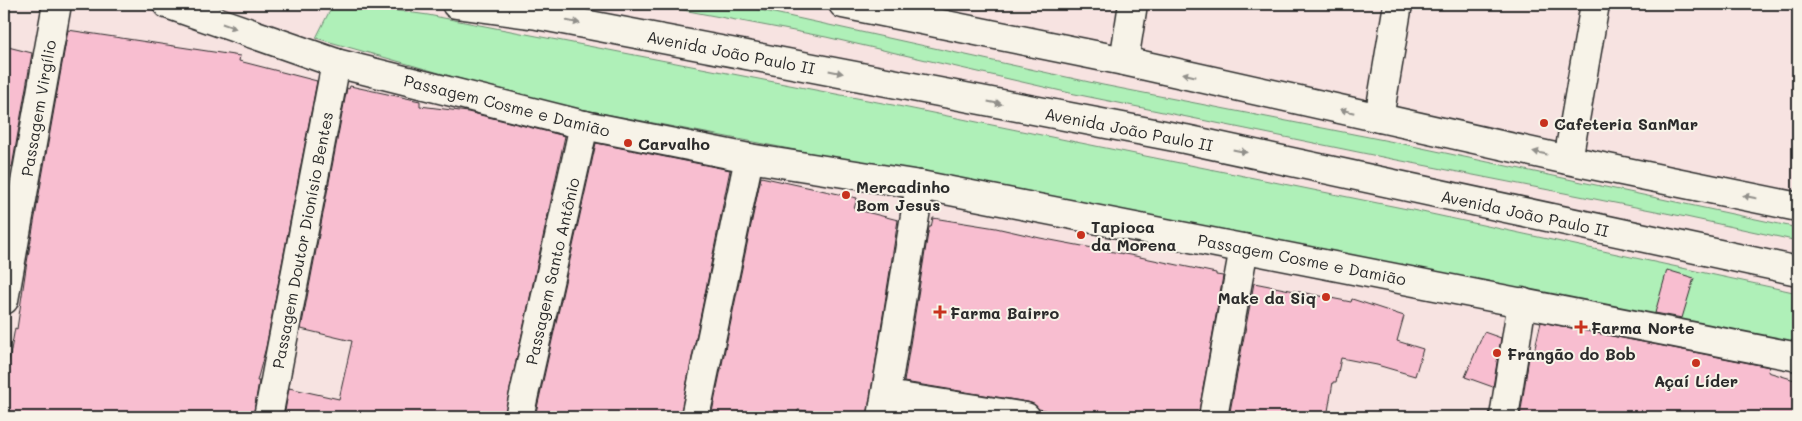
<svg xmlns="http://www.w3.org/2000/svg" width="1802" height="421" viewBox="0 0 1802 421" font-family="Mali,sans-serif">
<style>
.green{fill:#aff0b8;stroke:#6d8e72}
.building{fill:#f8bed0;stroke:#2b2b2b}
.lines{fill:none;stroke-linecap:round;stroke-linejoin:round}
.street-casing{stroke:#2b2b2b;stroke-width:31}
.primary-casing{stroke:#2b2b2b;stroke-width:31}
.street{stroke:#f7f3e8;stroke-width:28}
.primary{stroke:#f7f3e8;stroke-width:28}
.oneway{fill:#918f8a}
.poi-dot{fill:#c8321e;stroke:#f7f3e8;stroke-width:2}
.labels{text-anchor:middle;dominant-baseline:central;stroke-width:4;stroke-linejoin:round;paint-order:stroke}
.street-label{font-size:16px;fill:#2b2b2b;stroke:#f7f3e8}
.poi-label{font-size:16px;font-weight:bold;fill:#2b2b2b;stroke:#f7f3e8;text-anchor:start}
</style>
<rect width="100%" height="100%" fill="#f7e3e1"/>
<filter id="ink" filterUnits="userSpaceOnUse"><feTurbulence type="fractalNoise" baseFrequency=".02" numOctaves="2"/><feDisplacementMap in="SourceGraphic" scale="10" xChannelSelector="R" yChannelSelector="G"/><feConvolveMatrix kernelMatrix="1 2 1 2 8 2 1 2 1" color-interpolation-filters="sRGB"/></filter>
<g filter="url(#ink)">
<g class="green">
<path d="M333,4H348L428,15L898,106L1422,212L1798,293V345L1546,293L538,101L316,38Z"/>
<path d="M651,4H733L1103,85L1389,141L1798,228V241L1686,217L1392,159L1070,93L826,37Z"/>
</g>
<g class="building">
<path d="M68,30L240,56L239,61L317,81L266,347L257,381H259L253,417H4V388L15,328L17,329L26,268Z"/>
<path d="M4,46L32,53L12,167L4,165Z"/>
<path d="M350,86L420,101V106L468,112L565,136L504,417H284L289,388L339,399L352,341L301,329L347,88L349,89Z"/>
<path d="M596,143L730,170L680,417H535Z"/>
<path d="M761,177L857,198L854,209L898,220L867,417L798,410L797,417H711Z"/>
<path d="M933,218L996,228L1040,238L1135,256L1216,273V275L1223,276L1198,417H1079L1039,409L1035,405L1028,402L904,382L929,227H931Z"/>
<path d="M1667,270L1694,278L1682,318L1655,313Z"/>
<path d="M1254,283L1351,302L1352,299L1404,316L1397,341L1423,349L1415,376L1377,365L1341,358L1336,382H1333L1327,417H1229Z"/>
<path d="M1541,322L1769,367L1768,372L1798,381V417H1520L1530,350L1534,352Z"/>
<path d="M1484,332L1501,338L1493,387L1465,377Z"/>
</g>
<g class="lines">
<g class="street-casing">
<g id="street">
<path d="M167,4L336,63L584,125L749,158L920,185L1798,357"/>
<path d="M1124,61L1133,4"/>
<path d="M1379,118L1398,4"/>
<path d="M1568,160L1595,4"/>
<path d="M4,300L57,4"/>
<path d="M887,395L1026,417"/>
<path d="M268,417L336,63"/>
<path d="M519,417L584,125"/>
<path d="M695,417L749,158"/>
<path d="M882,417L920,185"/>
<path d="M1213,417L1244,248"/>
<path d="M1504,417L1522,302"/>
</g>
</g>
<g class="primary-casing">
<g id="primary">
<path d="M456,4L537,15L1185,139L1798,271"/>
<path d="M843,4L1124,61L1568,160L1798,207"/>
</g>
</g>
<use href="#street" class="street"/>
<use href="#primary" class="primary"/>
</g>
<defs><path id="oneway-solid" d="M-6-.8H1V-3.2L6.5 0L1 3.2V.8H-6Z" transform="scale(1.25)"/></defs>
<g class="oneway">
<use href="#oneway-solid" transform="translate(573 22) rotate(11)"/>
<use href="#oneway-solid" transform="translate(229 26) rotate(19)"/>
<use href="#oneway-solid" transform="translate(836 72) rotate(11)"/>
<use href="#oneway-solid" transform="translate(1189 75) rotate(-167)"/>
<use href="#oneway-solid" transform="translate(995 103) rotate(11)"/>
<use href="#oneway-solid" transform="translate(1347 111) rotate(-167)"/>
<use href="#oneway-solid" transform="translate(1240 151) rotate(12)"/>
<use href="#oneway-solid" transform="translate(1540 153) rotate(-168)"/>
<use href="#oneway-solid" transform="translate(1750 197) rotate(-168)"/>
</g>
</g>
<g class="poi-dot">
<circle cx="1544" cy="123" r="5"/>
<circle cx="628" cy="143" r="5"/>
<circle cx="846" cy="195" r="5"/>
<circle cx="1081" cy="235" r="5"/>
<circle cx="1326" cy="297" r="5"/>
<path d="M937.5 304.5h5v5h5v5h-5v5h-5v-5h-5v-5h5z"/>
<path d="M1578.5 319.5h5v5h5v5h-5v5h-5v-5h-5v-5h5z"/>
<circle cx="1497" cy="353" r="5"/>
<circle cx="1696" cy="363" r="5"/>
</g>
<g class="labels">
<g class="street-label">
<text transform="translate(731 52) rotate(11)">Avenida João Paulo II</text>
<text transform="translate(507 105) rotate(14)">Passagem Cosme e Damião</text>
<text transform="translate(38 108) rotate(-80)">Passagem Virgílio</text>
<text transform="translate(1129 129) rotate(11)">Avenida João Paulo II</text>
<text transform="translate(1525 213) rotate(12)">Avenida João Paulo II</text>
<text transform="translate(302 240) rotate(-79)">Passagem Doutor Dionísio Bentes</text>
<text transform="translate(1302 259) rotate(11)">Passagem Cosme e Damião</text>
<text transform="translate(552 271) rotate(-77)">Passagem Santo Antônio</text>
</g>
<g class="poi-label">
<text x="1554" y="123">Cafeteria SanMar</text>
<text x="638" y="143">Carvalho</text>
<text x="856" y="186">Mercadinho<tspan x="856" dy="18">Bom Jesus</tspan></text>
<text x="1091" y="226">Tapioca<tspan x="1091" dy="18">da Morena</tspan></text>
<text x="1316" y="297" text-anchor="end">Make da Siq</text>
<text x="950" y="312">Farma Bairro</text>
<text x="1591" y="327">Farma Norte</text>
<text x="1507" y="353">Frangão do Bob</text>
<text x="1696" y="380" text-anchor="middle">Açaí Líder</text>
</g>
</g>
<rect width="1802" height="421" fill="none" stroke="#f7f3e8" stroke-width="20"/>
<rect x="10" y="10" width="1782" height="401" fill="none" stroke="#2b2b2b" stroke-width="2" filter="url(#ink)"/>
</svg>
